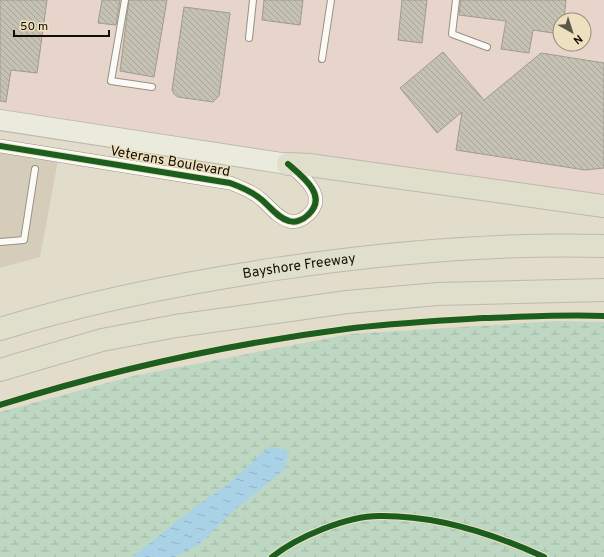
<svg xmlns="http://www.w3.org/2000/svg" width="604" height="557" viewBox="0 0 604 557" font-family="Overpass,sans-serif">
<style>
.commercial{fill:#d5cdb9}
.industrial{fill:#e7d5cb;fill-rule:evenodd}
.wetland{fill:url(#wetland-marsh)}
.water{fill:url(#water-ripples)}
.building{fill:url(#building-back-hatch);stroke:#9f9b8d}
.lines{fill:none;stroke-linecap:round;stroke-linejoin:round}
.service-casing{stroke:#969182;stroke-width:8}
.minor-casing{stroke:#969182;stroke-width:14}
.primary-casing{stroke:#bcb9b1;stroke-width:22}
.motorway-casing{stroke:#bcb9b1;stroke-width:24}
.service{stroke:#fbfaf7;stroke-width:6}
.minor{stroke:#fbfaf7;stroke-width:13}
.primary{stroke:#eaeadd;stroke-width:20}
.motorway{stroke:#dfdfcc;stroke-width:22}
.cycleway-casing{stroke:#ede0bf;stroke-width:8}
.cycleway{stroke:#1b5e20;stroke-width:6}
.labels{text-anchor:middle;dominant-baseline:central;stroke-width:3;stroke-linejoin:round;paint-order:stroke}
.street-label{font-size:14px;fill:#120e04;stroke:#ede0bf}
</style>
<defs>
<pattern id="wetland-marsh" width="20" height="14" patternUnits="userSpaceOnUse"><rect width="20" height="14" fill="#bed7c2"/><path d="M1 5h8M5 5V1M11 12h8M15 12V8" fill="none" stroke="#a2b7a5"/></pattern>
<pattern id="water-ripples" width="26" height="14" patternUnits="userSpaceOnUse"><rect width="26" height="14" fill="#a9d2e7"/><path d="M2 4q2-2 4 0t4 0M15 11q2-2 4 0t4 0" fill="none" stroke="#90b3c4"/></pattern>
<pattern id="building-back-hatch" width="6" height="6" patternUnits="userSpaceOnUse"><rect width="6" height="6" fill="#c6c2b3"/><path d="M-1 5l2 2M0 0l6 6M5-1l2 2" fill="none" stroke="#a9a698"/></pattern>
</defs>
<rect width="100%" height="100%" fill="#e2dcca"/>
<path class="commercial" d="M0,146L59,155L40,257L0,268Z"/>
<path class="industrial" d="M0,0H604V206L0,120ZM560,20H584V44H560Z"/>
<path class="wetland" d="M556,321L604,322V557H0V412L133,376L350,334Z"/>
<path class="water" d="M270,446L288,451L285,469L236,509L198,545L174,557H133L196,506L227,485Z"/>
<g class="building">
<path d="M0,0H47L37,73L11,70L6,102L0,101Z"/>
<path d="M102,0H120L116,25L98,23Z"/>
<path d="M129,0H167L154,77L120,71Z"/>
<path d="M264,0H303L300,25L262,20Z"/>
<path d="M402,0H427L422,43L398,40Z"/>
<path d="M461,0H566L564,20H560V34L533,30L529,53L501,49L506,21L459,15Z"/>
<path d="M184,7L230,13L219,96L213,102L178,97L174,94L172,90Z"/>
<path d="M443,52L484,100L541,53L604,63V168L585,170L456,150L462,112L437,133L400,88Z"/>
</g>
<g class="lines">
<g class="service-casing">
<g id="service">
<path d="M125,0L111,81L152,87"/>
<path d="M456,0L452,34L487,47"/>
<path d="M249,38L253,0"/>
<path d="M322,59L331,0"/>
<path d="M0,242L24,240L35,169"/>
</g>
</g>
<g class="minor-casing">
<path id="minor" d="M0,146L230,183C241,187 253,192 262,200C270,207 278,218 289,221C295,223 303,220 308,215C329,196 302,176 288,164"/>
</g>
<g class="primary-casing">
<path id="primary" d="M0,120L288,164"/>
</g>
<g class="motorway-casing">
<g id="motorway">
<path d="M288,164L309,165L604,206"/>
<path id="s1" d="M0,329C90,301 183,283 276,269C384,253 495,243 604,246"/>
<path d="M0,370L102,340L176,326L347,302L438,294L604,290"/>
</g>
</g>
<use href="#service" class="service"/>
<use href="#minor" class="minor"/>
<use href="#primary" class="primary"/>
<use href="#motorway" class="motorway"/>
<g class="cycleway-casing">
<g id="cycleway">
<path d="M0,146L230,183C241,187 253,192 262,200C270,207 278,218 289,221C295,223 303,220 308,215C329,196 302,176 288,164"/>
<path d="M0,405C112,370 229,344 346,329C391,323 438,321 484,318C524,317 564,314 604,316"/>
<path d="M272,557C297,537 347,516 379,516C435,515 494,534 544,557"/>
</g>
</g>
<use href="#cycleway" class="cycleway"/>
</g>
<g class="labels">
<g class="street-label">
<text transform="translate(170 162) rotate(10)">Veterans Boulevard</text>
<text stroke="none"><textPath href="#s1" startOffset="306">Bayshore Freeway</textPath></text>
</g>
</g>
<g transform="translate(572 32) rotate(141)"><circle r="19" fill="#ede0bf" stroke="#958c74"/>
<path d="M0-3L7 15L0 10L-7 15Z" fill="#5b5649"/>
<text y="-6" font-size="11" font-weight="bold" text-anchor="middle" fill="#120e04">N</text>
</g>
<path d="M14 30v6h95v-6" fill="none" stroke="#120e04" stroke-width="2"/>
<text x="20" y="30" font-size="12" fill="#120e04" stroke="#ede0bf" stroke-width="3" paint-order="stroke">50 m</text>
</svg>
